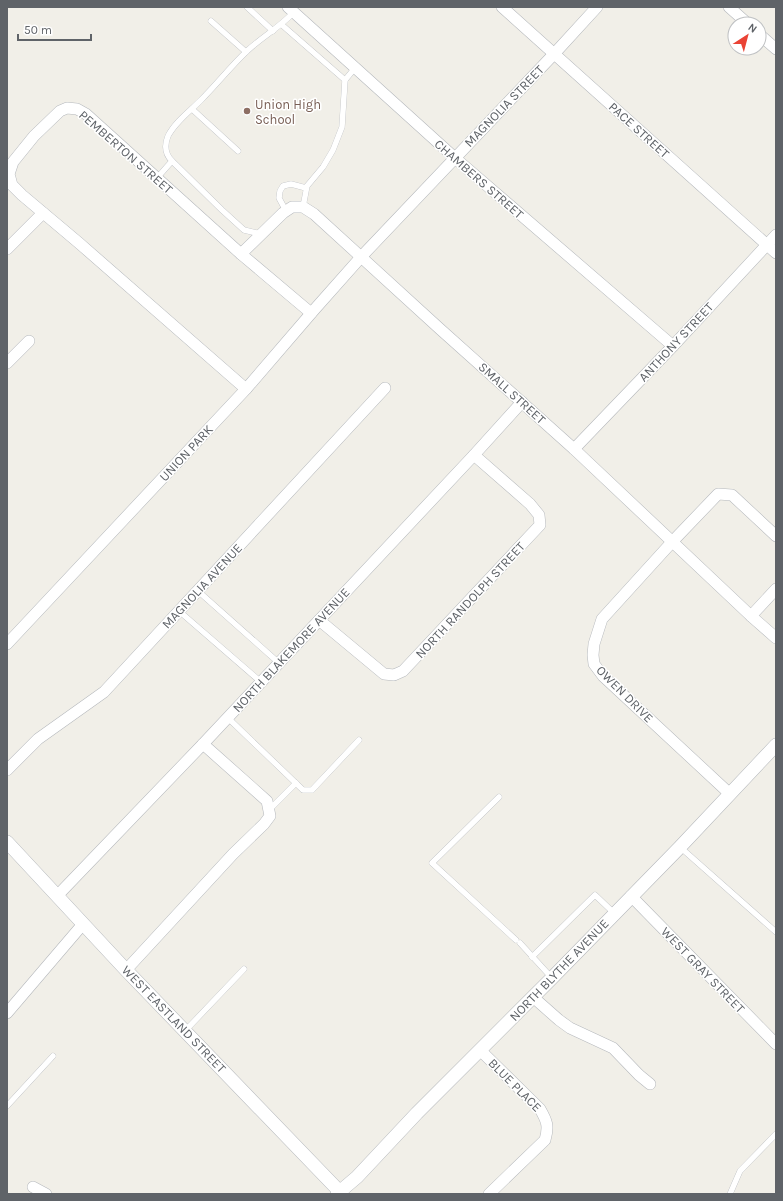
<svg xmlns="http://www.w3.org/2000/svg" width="783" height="1201" viewBox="0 0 783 1201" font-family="Karla,sans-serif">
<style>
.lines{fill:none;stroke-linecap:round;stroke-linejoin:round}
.service-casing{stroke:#b5b8bc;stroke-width:6}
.minor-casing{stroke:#b5b8bc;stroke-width:12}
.tertiary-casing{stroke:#b5b8bc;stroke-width:14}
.service{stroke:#fff;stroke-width:5.5}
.minor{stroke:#fff;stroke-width:11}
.tertiary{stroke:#fff;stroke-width:13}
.education-dot{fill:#8d6e63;stroke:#fff;stroke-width:1.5}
.labels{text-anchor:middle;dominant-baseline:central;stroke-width:3;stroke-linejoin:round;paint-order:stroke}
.education-label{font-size:13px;fill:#785e54;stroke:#fff;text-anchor:start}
.street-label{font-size:13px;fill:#5f6368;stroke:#fff}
</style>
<rect width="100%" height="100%" fill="#f1efe8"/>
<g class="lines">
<g class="service-casing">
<g id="service">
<path d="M247,7L273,31"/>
<path d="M211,21L246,52"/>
<path d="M282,25L345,80"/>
<path d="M192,109L238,151"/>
<path d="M157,178L172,161"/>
<path d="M303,207L307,186L323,167L333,150L342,127L345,80L355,68"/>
<path d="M286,211L279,198L280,191L283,186L291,184L306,188"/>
<path d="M261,234L244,230L222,210L172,161C165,154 164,146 168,136C175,122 190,111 201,100C217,84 231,66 247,51C262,37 280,27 294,12"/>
<path d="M198,591L279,663"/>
<path d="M179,611L261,682"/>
<path d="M228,718L303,790H312L359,740"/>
<path d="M499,797L432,863L516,940"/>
<path d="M269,810L296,783"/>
<path d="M680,847L776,932"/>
<path d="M520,943L552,978"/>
<path d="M532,957L595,895L614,913"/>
<path d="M185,1031L244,969"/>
<path d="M7,1106L53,1056"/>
<path d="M730,1194L740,1171L776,1134"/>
</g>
</g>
<g class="minor-casing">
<g id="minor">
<path d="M288,7L455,158L673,346"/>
<path d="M502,7L776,253"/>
<path d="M729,7L748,24"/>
<path d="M759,34L776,49"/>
<path d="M7,249L43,213"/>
<path d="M241,254L283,213L292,207H303L314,214L440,329L574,449L751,616L776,638"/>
<path d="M7,363L29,341"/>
<path d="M246,389L79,243L22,195L12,185L9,174L13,162L34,136L60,111L67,108L77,109L86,114L241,254L311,313"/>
<path d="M574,449L673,346L776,235"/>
<path d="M751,616L776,589"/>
<path d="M319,620L384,674L394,675L403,671L540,525L539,515L530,504L474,455"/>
<path d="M7,644L246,389L314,310L361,257L554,54L597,7"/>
<path d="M7,770L38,739L104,692L385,388"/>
<path d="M730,794L603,676L594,664L593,655L594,644L602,619L672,542L718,494L732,495L776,536"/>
<path d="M57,896L203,744L474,455L522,402"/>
<path d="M631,896L776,1044"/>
<path d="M126,970L233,854L264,824L270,816L267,801L203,744"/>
<path d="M533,997L559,1020L570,1028L613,1048L639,1075L650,1084"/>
<path d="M7,1013L83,924"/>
<path d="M480,1050L540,1109C547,1121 549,1126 545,1140L489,1194"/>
<path d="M33,1187L46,1194"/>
</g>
</g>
<g class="tertiary-casing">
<g id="tertiary">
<path d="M7,842L126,970L342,1194"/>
<path d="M337,1194L357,1177L417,1113L552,978L680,847L776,745"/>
</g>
</g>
<use href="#service" class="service"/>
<use href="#minor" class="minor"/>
<use href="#tertiary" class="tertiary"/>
</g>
<circle class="education-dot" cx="247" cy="111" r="4"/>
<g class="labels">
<g class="education-label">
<text x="255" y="104">Union High<tspan x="255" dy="15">School</tspan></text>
</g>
<g class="street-label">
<text transform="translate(504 106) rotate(-46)">MAGNOLIA STREET</text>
<text transform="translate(639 130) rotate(42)">PACE STREET</text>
<text transform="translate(126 152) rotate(41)">PEMBERTON STREET</text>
<text transform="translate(479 179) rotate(41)">CHAMBERS STREET</text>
<text transform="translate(676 342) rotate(-47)">ANTHONY STREET</text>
<text transform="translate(512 393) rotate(42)">SMALL STREET</text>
<text transform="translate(186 453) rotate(-47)">UNION PARK</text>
<text transform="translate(202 586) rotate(-47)">MAGNOLIA AVENUE</text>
<text transform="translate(470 600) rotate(-47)">NORTH RANDOLPH STREET</text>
<text transform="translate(291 650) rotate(-47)">NORTH BLAKEMORE AVENUE</text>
<text transform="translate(625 694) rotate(45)">OWEN DRIVE</text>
<text transform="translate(559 970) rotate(-46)">NORTH BLYTHE AVENUE</text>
<text transform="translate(703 970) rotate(46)">WEST GRAY STREET</text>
<text transform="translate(174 1019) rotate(46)">WEST EASTLAND STREET</text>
<text transform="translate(515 1085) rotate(45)">BLUE PLACE</text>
</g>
</g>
<rect width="783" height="1201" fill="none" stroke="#5f6368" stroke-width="16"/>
<g transform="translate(747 36) rotate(36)"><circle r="19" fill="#ffffff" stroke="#bfc1c3"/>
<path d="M0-3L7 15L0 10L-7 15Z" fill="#ea4335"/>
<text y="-6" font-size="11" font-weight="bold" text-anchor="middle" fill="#5f6368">N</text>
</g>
<path d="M18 34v6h73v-6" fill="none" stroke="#5f6368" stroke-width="2"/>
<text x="24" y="34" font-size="12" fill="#5f6368" stroke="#ffffff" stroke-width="3" paint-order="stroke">50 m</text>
</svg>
